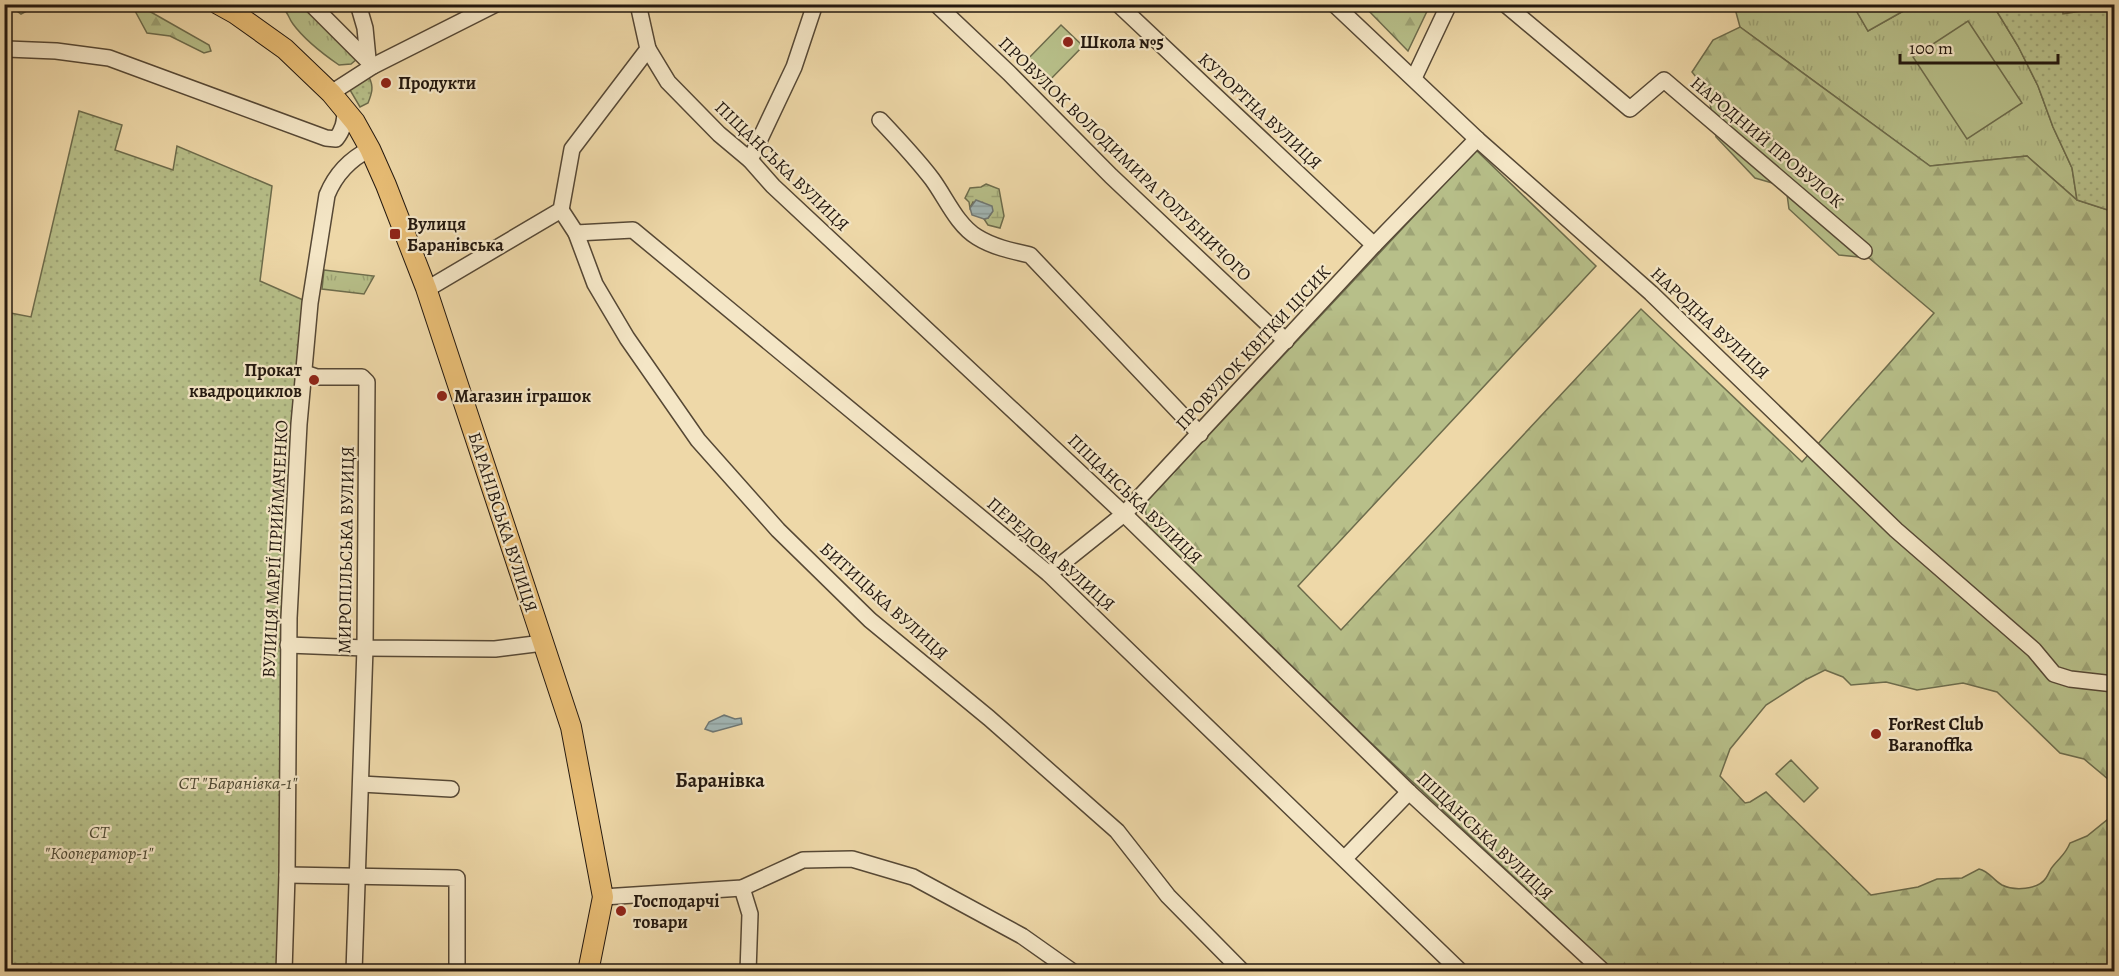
<svg xmlns="http://www.w3.org/2000/svg" width="2119" height="976" viewBox="0 0 2119 976" font-family="Alegreya,serif">
<style>
.grass{fill:url(#grass-tufts);stroke:#6d6c4c;stroke-width:1.5}
.forest{fill:url(#forest-firs);stroke:#6d6c4c;stroke-width:1.5;fill-rule:evenodd}
.wetland{fill:url(#wetland-marsh);stroke:#6d6c4c;stroke-width:1.5}
.park{fill:url(#park-dots);stroke:#6d6c4c;stroke-width:1.5}
.pitch{fill:#b7bf89;stroke:#6d6c4c;stroke-width:1.5}
.water{fill:url(#water-rules);stroke:#6f7773;stroke-width:1.5}
.lines{fill:none;stroke-linecap:round;stroke-linejoin:round}
.minor-casing{stroke:#564835;stroke-width:18}
.major-casing{stroke:#23180f;stroke-width:22}
.minor{stroke:#f4e6c6;stroke-width:15}
.major{stroke:#e7bc74;stroke-width:20}
.poi-dot{fill:#8f2418;stroke:#f4e6c6;stroke-width:2}
.labels{text-anchor:middle;dominant-baseline:central;stroke-width:4.5;stroke-linejoin:round;paint-order:stroke}
.poi-label{font-size:18px;font-weight:bold;fill:#23180f;stroke:#f4e6c6;text-anchor:start}
.street-label{font-size:18px;fill:#23180f;stroke:#f4e6c6}
.park-label{font-size:18px;font-style:italic;fill:#4f4a34;stroke:#f4e6c6}
.neighbourhood-label{font-size:20px;font-weight:bold;fill:#23180f;stroke:#f4e6c6}
</style>
<defs>
<pattern id="grass-tufts" width="24" height="20" patternUnits="userSpaceOnUse" patternTransform="scale(1.5)"><rect width="24" height="20" fill="#b7bf89"/><path d="M3 7l-1-3M5 7V3M7 7l1-3M15 17l-1-3M17 17v-4M19 17l1-3" fill="none" stroke="#9da375"/></pattern>
<pattern id="forest-firs" width="22" height="20" patternUnits="userSpaceOnUse" patternTransform="scale(1.5)"><rect width="22" height="20" fill="#b7bf89"/><path d="M5 1l3.5 6h-7zM16 11l3.5 6h-7z" fill="#9da375"/></pattern>
<pattern id="wetland-marsh" width="20" height="14" patternUnits="userSpaceOnUse" patternTransform="scale(1.5)"><rect width="20" height="14" fill="#b7bf89"/><path d="M1 5h8M5 5V1M11 12h8M15 12V8" fill="none" stroke="#9da375"/></pattern>
<pattern id="park-dots" width="8" height="8" patternUnits="userSpaceOnUse" patternTransform="scale(1.5)"><rect width="8" height="8" fill="#b7bf89"/><path d="M2 2h.1M6 6h.1" fill="none" stroke="#9da375" stroke-width="1.8" stroke-linecap="round"/></pattern>
<pattern id="water-rules" width="6" height="5" patternUnits="userSpaceOnUse" patternTransform="scale(1.5)"><rect width="6" height="5" fill="#a1b6b5"/><path d="M0 2.5h6" fill="none" stroke="#8a9c9a"/></pattern>
</defs>
<rect width="100%" height="100%" fill="#eed8a8"/>
<filter id="stains"><feTurbulence type="fractalNoise" baseFrequency=".00333" numOctaves="4"/><feColorMatrix values="0 0 0 0 .2 0 0 0 0 .09 0 0 0 0 .02 0 0 0 .5 -.17"/></filter>
<radialGradient id="worn" r=".72"><stop offset=".6" stop-color="#630" stop-opacity="0"/><stop offset="1" stop-color="#630" stop-opacity=".3"/></radialGradient>
<g class="grass">
<path d="M280,5H299L330,30L357,59L351,64L339,65C323,54 304,39 293,24C287,16 289,12 280,5Z"/>
<path d="M1734,5H1853L1868,31L1914,5H1993L2018,46L2038,86L2053,127L2072,168L2077,200L2027,156L1930,166L1740,27Z"/>
<path d="M324,270L374,276L364,294L322,289Z"/>
</g>
<g class="forest">
<path d="M2114,4L2063,14L2062,5Z"/>
<path d="M9,5H38L21,14Z"/>
<path d="M1363,5H1430L1408,51Z"/>
<path d="M142,7L209,45L211,51L204,53L170,36L147,33L134,9Z"/>
<path d="M1740,27L1930,166L2027,156L2077,200L2114,212V971H1614L1369,741L1147,526L1145,503L1476,150L1596,266L1298,586L1341,630L1641,309L1802,462L1934,313L1869,258L1839,255L1789,209L1786,187L1755,178L1716,137L1708,92L1692,72L1713,40ZM1825,670L1843,677L1851,685L1886,682L1917,690L1963,683L1997,692L2060,753L2084,759L2109,780L2112,793L2108,819L2087,836L2070,843C2065,855 2061,856 2053,866C2050,869 2049,874 2046,878C2038,890 2014,891 2002,885C1993,880 1989,871 1979,869L1962,878L1937,879L1918,887L1871,895L1766,792L1750,802L1745,803L1720,776L1730,749L1766,705L1805,680Z"/>
</g>
<path class="wetland" d="M986,184L999,189L1004,216L1000,228L988,225L984,219L988,218L992,212L973,202L970,208L969,202L965,198L970,188L981,187Z"/>
<g class="park">
<path d="M1993,5H2062L2063,14L2114,6V212L2077,200L2072,168L2053,127L2038,86L2018,46Z"/>
<path d="M369,77C374,87 372,93 368,103L360,107L350,90L352,86Z"/>
<path d="M79,111L122,125L115,150L173,170L177,146L272,186L260,281L310,303L305,373L284,971L5,972V312L31,317Z"/>
</g>
<g class="pitch">
<path d="M1853,5H1914L1868,31Z"/>
<path d="M1968,21L2022,103L1967,139L1913,57Z"/>
<path d="M1061,25L1083,46L1046,84L1024,63Z"/>
<path d="M1791,760L1818,788L1804,802L1776,774Z"/>
</g>
<g class="water">
<path d="M976,200L992,206L993,211L988,218L984,219L972,215L970,208Z"/>
<path d="M724,715L735,719L741,718L742,724L713,732L705,729L709,722Z"/>
</g>
<g class="lines">
<g class="minor-casing">
<g id="minor">
<path d="M311,4L373,66"/>
<path d="M358,4L365,28L368,59"/>
<path d="M936,4L1009,73L1111,176L1286,341"/>
<path d="M1118,4L1374,245"/>
<path d="M1334,4L1477,139L1651,293L1896,530L2034,650L2054,674L2070,679L2114,684"/>
<path d="M1505,4L1630,109L1664,80L1864,251"/>
<path d="M648,49L668,82L719,134L750,160L773,186L1124,514L1409,792L1604,972"/>
<path d="M4,51L7,49L56,51L109,58L326,138L336,139C343,130 345,122 345,110"/>
<path d="M1414,78L1449,4"/>
<path d="M331,93L373,66L496,4"/>
<path d="M880,120C898,139 916,158 932,179C946,198 957,225 977,237C993,247 1012,251 1030,255L1200,434"/>
<path d="M750,160L794,67L815,4"/>
<path d="M561,210L576,233L595,284L627,338L698,440L778,530L870,620L989,718L1117,831L1168,896L1243,972"/>
<path d="M576,233L633,230L1049,574L1461,972"/>
<path d="M426,288L434,285L561,210L572,149L648,49L638,4"/>
<path d="M305,373L317,377H362L367,382L365,648L354,972"/>
<path d="M1049,574L1124,514L1374,245L1477,139"/>
<path d="M288,645L365,648L495,649L543,643"/>
<path d="M361,784L451,789"/>
<path d="M1345,858L1409,792"/>
<path d="M287,875L457,878V972"/>
<path d="M742,888L750,914L748,972"/>
<path d="M603,897L742,888L803,860L852,859L913,877L1022,936L1073,972"/>
<path d="M284,972L287,875L289,618L299,424L310,303L327,195C336,173 350,159 370,149"/>
</g>
</g>
<g class="major-casing">
<path id="major" d="M218,4L236,14L285,49L331,93L355,122L370,149L386,185L426,288L571,727L603,897L588,972"/>
</g>
<use href="#minor" class="minor"/>
<use href="#major" class="major"/>
</g>
<g class="poi-dot">
<circle cx="1068" cy="42" r="6"/>
<circle cx="386" cy="83" r="6"/>
<rect x="389" y="228" width="12" height="12" rx="3"/>
<circle cx="314" cy="380" r="6"/>
<circle cx="442" cy="396" r="6"/>
<circle cx="1876" cy="734" r="6"/>
<circle cx="621" cy="911" r="6"/>
</g>
<g class="labels">
<g class="poi-label">
<text x="1080" y="42">Школа №5</text>
<text x="398" y="83">Продукти</text>
<text x="407" y="224">Вулиця<tspan x="407" dy="21">Баранівська</tspan></text>
<text x="302" y="370" text-anchor="end">Прокат<tspan x="302" dy="21">квадроциклов</tspan></text>
<text x="454" y="396">Магазин іграшок</text>
<text x="1888" y="724">ForRest Club<tspan x="1888" dy="21">Baranoffka</tspan></text>
<text x="633" y="901">Господарчі<tspan x="633" dy="21">товари</tspan></text>
</g>
<g class="street-label">
<text transform="translate(1260 111) rotate(43)">КУРОРТНА ВУЛИЦЯ</text>
<text transform="translate(1767 142) rotate(40)">НАРОДНИЙ ПРОВУЛОК</text>
<text transform="translate(1125 159) rotate(44)">ПРОВУЛОК ВОЛОДИМИРА ГОЛУБНИЧОГО</text>
<text transform="translate(782 166) rotate(44)">ПІЩАНСЬКА ВУЛИЦЯ</text>
<text transform="translate(1710 323) rotate(43)">НАРОДНА ВУЛИЦЯ</text>
<text transform="translate(1253 348) rotate(-47)">ПРОВУЛОК КВІТКИ ЦІСИК</text>
<text transform="translate(1135 499) rotate(44)">ПІЩАНСЬКА ВУЛИЦЯ</text>
<text transform="translate(503 522) rotate(72)">БАРАНІВСЬКА ВУЛИЦЯ</text>
<text transform="translate(275 549) rotate(-87)">ВУЛИЦЯ МАРІЇ ПРИЙМАЧЕНКО</text>
<text transform="translate(346 550) rotate(-89)">МИРОПІЛЬСЬКА ВУЛИЦЯ</text>
<text transform="translate(1051 554) rotate(41)">ПЕРЕДОВА ВУЛИЦЯ</text>
<text transform="translate(884 601) rotate(42)">БИТИЦЬКА ВУЛИЦЯ</text>
<text transform="translate(1485 836) rotate(43)">ПІЩАНСЬКА ВУЛИЦЯ</text>
</g>
<g class="park-label">
<text x="238" y="783">СТ "Баранівка-1"</text>
<text x="99" y="832">СТ<tspan x="99" dy="21">"Кооператор-1"</tspan></text>
</g>
<g class="neighbourhood-label">
<text x="720" y="780">Баранівка</text>
</g>
</g>
<rect width="2119" height="976" fill="none" stroke="#eed8a8" stroke-width="24"/>
<rect x="6" y="6" width="2107" height="964" fill="none" stroke="#23180f" stroke-width="3"/>
<rect x="12" y="12" width="2095" height="952" fill="none" stroke="#23180f" stroke-width="1.5"/>
<path d="M1900 54v9h158v-9" fill="none" stroke="#23180f" stroke-width="3"/>
<text x="1909" y="54" font-size="18" fill="#23180f" stroke="#f4e6c6" stroke-width="4.5" paint-order="stroke">100 m</text>
<rect width="100%" height="100%" filter="url(#stains)"/>
<rect width="100%" height="100%" fill="url(#worn)"/>
</svg>
